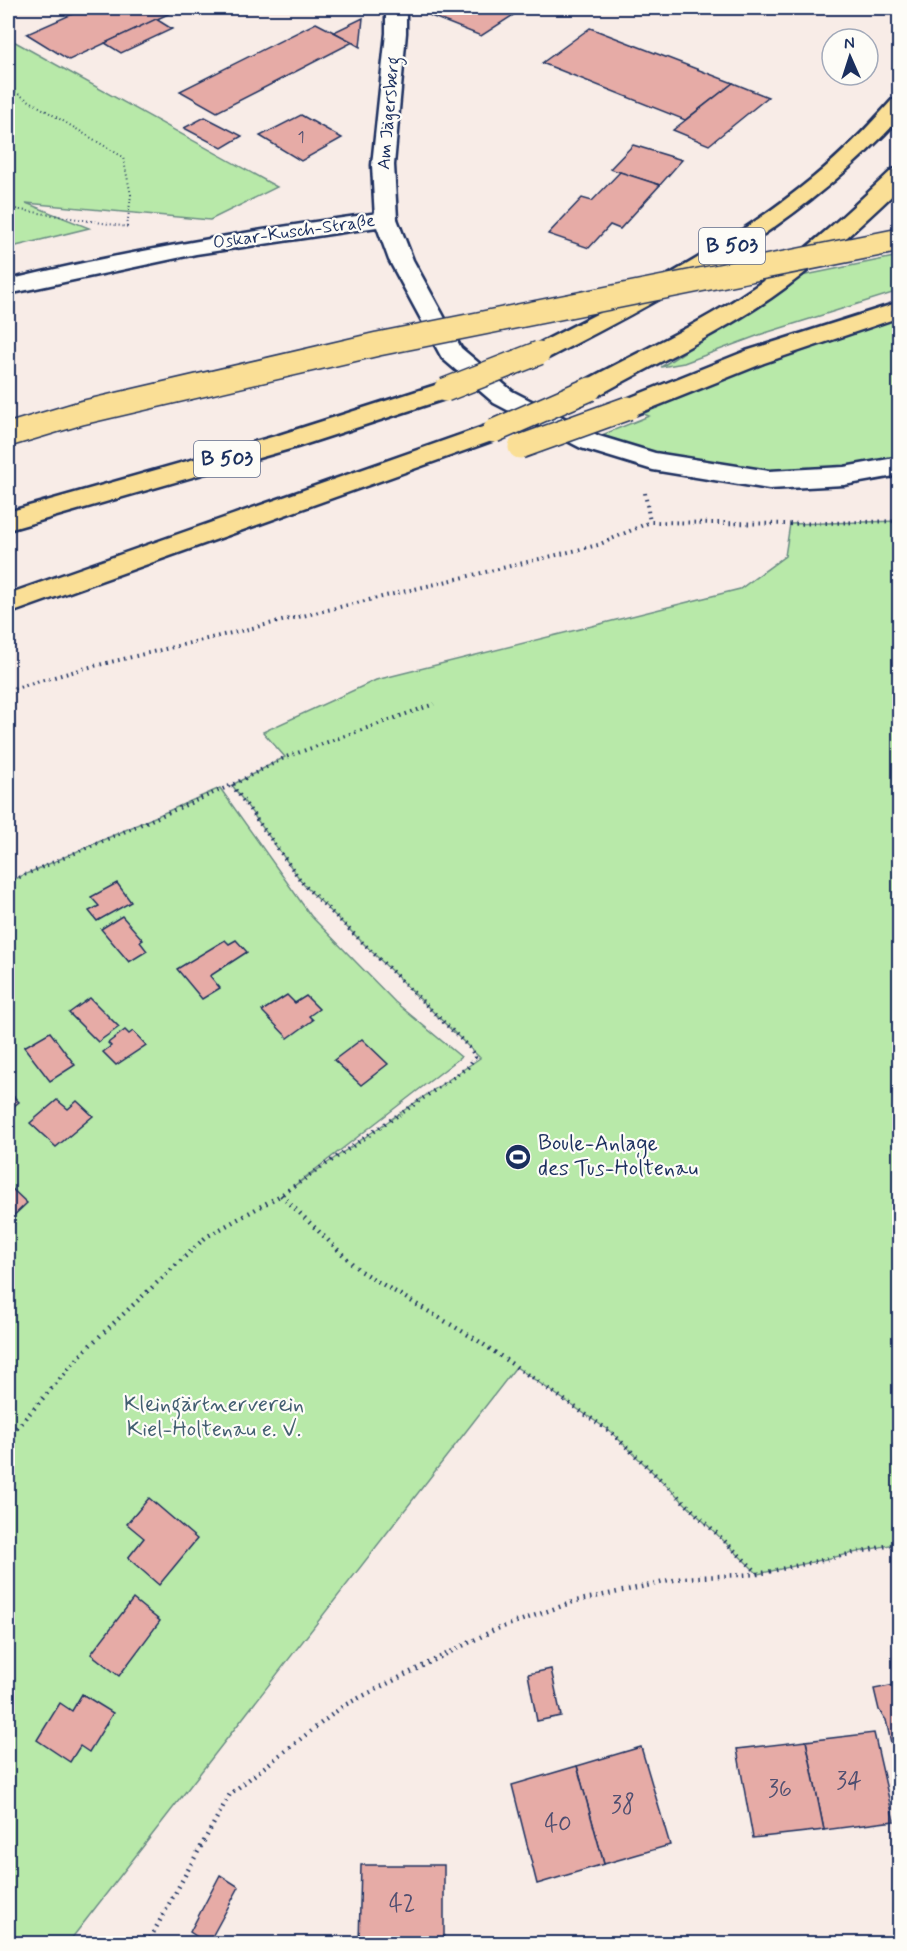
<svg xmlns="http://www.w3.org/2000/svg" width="907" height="1951" viewBox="0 0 907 1951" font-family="Mynerve,sans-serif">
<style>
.green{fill:#b8e9a9;stroke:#6a8c84;stroke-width:1.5}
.building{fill:#e6aba6;stroke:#1b2f5e;stroke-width:1.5}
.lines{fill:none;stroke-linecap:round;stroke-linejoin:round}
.street-casing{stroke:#1b2f5e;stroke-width:5}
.secondary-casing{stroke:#1b2f5e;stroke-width:5}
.highway-casing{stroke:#1b2f5e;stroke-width:5}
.path-far2{stroke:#1b2f5e;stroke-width:2;stroke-dasharray:1 3;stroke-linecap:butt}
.path-far1{stroke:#1b2f5e;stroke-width:4;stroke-dasharray:1.5 4.5;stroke-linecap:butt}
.path{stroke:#1b2f5e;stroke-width:4.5;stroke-dasharray:1.5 5;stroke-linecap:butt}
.street{fill:#fdfcf7;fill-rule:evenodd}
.secondary{fill:#fdfcf7;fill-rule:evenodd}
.highway{fill:#fadf96;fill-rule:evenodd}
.highway-bridge-casing{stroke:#1b2f5e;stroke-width:26;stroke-linecap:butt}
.highway-bridge{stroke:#fadf96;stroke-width:23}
.labels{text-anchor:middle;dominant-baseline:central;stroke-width:4.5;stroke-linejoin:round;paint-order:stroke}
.far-number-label{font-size:16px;fill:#4e4e70}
.far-street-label{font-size:18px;fill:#1b2f5e;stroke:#fdfcf7}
.shield{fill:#fdfcf7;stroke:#5f6c8c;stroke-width:1.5}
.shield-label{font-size:21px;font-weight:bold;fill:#1b2f5e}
.poi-label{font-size:22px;fill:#1b2f5e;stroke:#fdfcf7;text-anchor:start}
.park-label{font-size:22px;fill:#425e71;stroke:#fdfcf7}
.near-number-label{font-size:24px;fill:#4e4e70}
</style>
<rect width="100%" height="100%" fill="#f8ece7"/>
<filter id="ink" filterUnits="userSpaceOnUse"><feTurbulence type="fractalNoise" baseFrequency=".0167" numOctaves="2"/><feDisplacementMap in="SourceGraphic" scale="12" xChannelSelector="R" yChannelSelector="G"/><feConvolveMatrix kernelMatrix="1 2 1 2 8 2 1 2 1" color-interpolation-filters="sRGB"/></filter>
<g filter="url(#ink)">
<g class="green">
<path d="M8,38L277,187L210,220L26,203L89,228L8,248Z"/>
<path d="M899,256V291L762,334L684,363L661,367L801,276Z"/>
<path d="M899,309V466L769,480L587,441L649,416L628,408Z"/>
<path d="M899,521V1543L758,1574L611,1432L516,1367L68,1943H8V882L220,788L311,916L395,1002L461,1057L294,1186L480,1058L304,885L232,785L285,757L263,732L376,680L740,589L785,556L790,524Z"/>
</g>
<g class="building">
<path d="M86,8H181L69,60L27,34Z"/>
<path d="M443,8H500L515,14L481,36L431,16Z"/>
<path d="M363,18L360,47L334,32Z"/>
<path d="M156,19L172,29L121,53L105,43Z"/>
<path d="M316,23L353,42L217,112L180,91Z"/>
<path d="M590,28L733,83L685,120L542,63Z"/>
<path d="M733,83L768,97L709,145L673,130Z"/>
<path d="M301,115L342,138L301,161L260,136Z"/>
<path d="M205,117L242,136L222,148L184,128Z"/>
<path d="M633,145L682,160L660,185L610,169Z"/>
<path d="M620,172L660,185L620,229L610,225L589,248L548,234L582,198L592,201Z"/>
<path d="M117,883L131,902L97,921L89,911L99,906L91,897Z"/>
<path d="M122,916L143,940L140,942L147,951L129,962L101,929Z"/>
<path d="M225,940L229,944L236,940L247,952L210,976L220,988L202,999L177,969Z"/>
<path d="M287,995L295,1003L306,996L319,1009L309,1016L313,1020L288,1038L262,1011Z"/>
<path d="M90,998L119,1027L98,1042L69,1013Z"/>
<path d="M125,1030L129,1034L133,1031L146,1045L116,1065L103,1052L111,1046L108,1043Z"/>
<path d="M50,1032L75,1065L50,1081L24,1047Z"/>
<path d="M362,1039L388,1064L361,1085L334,1060Z"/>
<path d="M8,1091L19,1102L8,1111Z"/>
<path d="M57,1100L68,1109L77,1101L93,1116L56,1147L30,1123Z"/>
<path d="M8,1185L27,1203L8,1221Z"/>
<path d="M149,1498L197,1539L159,1585L128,1558L144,1538L127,1524Z"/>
<path d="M133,1599L160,1621L119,1676L91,1654Z"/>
<path d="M551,1669L561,1716L537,1721L528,1674Z"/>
<path d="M900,1684V1742L891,1743L886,1720L879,1710L874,1689Z"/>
<path d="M82,1694L113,1713L89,1752L80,1746L70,1762L37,1740L60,1703L72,1711Z"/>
<path d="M874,1733L894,1821L824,1830L806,1741Z"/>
<path d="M806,1741L824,1830L753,1838L737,1749Z"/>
<path d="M641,1747L670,1845L604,1864L577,1766Z"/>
<path d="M577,1766L604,1864L537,1884L512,1785Z"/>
<path d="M361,1865H444V1944H359Z"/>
<path d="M220,1875L239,1887L208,1944L190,1932Z"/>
</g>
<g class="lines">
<g class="street-casing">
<path id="street" d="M386,8H406V33L394,165L397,219L394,224L386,226L378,224L375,219L372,165L386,33Z"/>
</g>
<g class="secondary-casing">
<path id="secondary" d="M386,212L394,214L397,219L413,260L461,348L512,391L599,436L655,453L769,471L844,467L900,457V475L844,485L769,489L653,470L581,448L494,403L442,358L389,260L377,227L196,254L8,294V280C132,250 259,229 386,212Z"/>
</g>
<g class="highway-casing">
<g id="highway">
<path d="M900,99V118C801,225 675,293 548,358L539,361L530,358L527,353L530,348C629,298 729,247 814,177C843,153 868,127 892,100Z"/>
<path d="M900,168V188C859,227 817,266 771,298C717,335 656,363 599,395L590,397L581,395L577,389L581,383C638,352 699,325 753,288C803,254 848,212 892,170Z"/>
<path d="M900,302V317L764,363L637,414L628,416L619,414L615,408L619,402L746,351Z"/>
<path d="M445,382L454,384L458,390L454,396L297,447L8,530V512L279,435Z"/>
<path d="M494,423L503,425L507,431L503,437L8,614V594Z"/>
</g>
</g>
<g class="path-far2">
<path d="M8,88L123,157L131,195L127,227"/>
<path d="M8,208L128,227"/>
</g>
<g class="path-far1">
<path d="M645,493L650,522"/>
<path d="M8,690L90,667L598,545L650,522L790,524L900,521"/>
<path d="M232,785L304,885L471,1049L475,1057L468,1067L399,1115"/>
<path d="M8,882L232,785L286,757L434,704"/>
</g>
<g class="path">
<path d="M281,1195L360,1271L477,1340L611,1432L758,1573"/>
<path d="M8,1438L87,1348L206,1237L281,1195L401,1113"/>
<path d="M147,1944L230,1794L343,1706L494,1630L576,1601L683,1578L758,1574L900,1543"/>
</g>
<use href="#street" class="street"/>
<use href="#secondary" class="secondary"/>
<use href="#highway" class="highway"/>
<g class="highway-bridge-casing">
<g id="highway-bridge">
<path d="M445,390L539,353"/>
<path d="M494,431L590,389"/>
<path d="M8,435L81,413L378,344L900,240"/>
<path d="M520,447L628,408"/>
</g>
</g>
<use href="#highway-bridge" class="highway-bridge"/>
</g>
</g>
<defs>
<g id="stadium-disc" transform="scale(1.35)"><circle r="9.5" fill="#1b2f5e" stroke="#fdfcf7"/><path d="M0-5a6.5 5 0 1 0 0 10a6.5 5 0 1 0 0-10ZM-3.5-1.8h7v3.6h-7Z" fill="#fff"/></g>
</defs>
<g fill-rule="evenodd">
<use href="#stadium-disc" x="518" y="1157"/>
</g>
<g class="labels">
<g class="far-number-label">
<text x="301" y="137">1</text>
</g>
<g class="far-street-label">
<text transform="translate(389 113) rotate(-85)">Am Jägersberg</text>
<text transform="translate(294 232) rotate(-8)">Oskar-Kusch-Straße</text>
</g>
<g class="shield">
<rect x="699" y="228" width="66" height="36" rx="4.5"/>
<rect x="194" y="441" width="66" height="36" rx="4.5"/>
</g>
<g class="shield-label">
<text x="732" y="246">B 503</text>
<text x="227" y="459">B 503</text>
</g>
<g class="poi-label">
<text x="538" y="1144">Boule-Anlage<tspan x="538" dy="25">des Tus-Holtenau</tspan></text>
</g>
<g class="park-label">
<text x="214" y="1405">Kleingärtnerverein<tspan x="214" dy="25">Kiel-Holtenau e. V.</tspan></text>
</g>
<g class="near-number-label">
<text x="849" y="1781">34</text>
<text x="780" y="1789">36</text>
<text x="623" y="1805">38</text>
<text x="558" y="1824">40</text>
<text x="402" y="1904">42</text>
</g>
</g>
<rect width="907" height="1951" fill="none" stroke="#fdfcf7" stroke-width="30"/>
<rect x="15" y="15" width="877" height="1921" fill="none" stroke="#1b2f5e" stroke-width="2" filter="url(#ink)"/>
<g transform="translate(850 57) rotate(357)"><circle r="28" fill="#fdfcf7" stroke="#a3aaba" stroke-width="1.5"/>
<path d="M0-4.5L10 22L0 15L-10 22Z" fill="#1b2f5e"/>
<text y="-9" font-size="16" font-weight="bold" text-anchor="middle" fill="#1b2f5e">N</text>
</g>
</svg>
